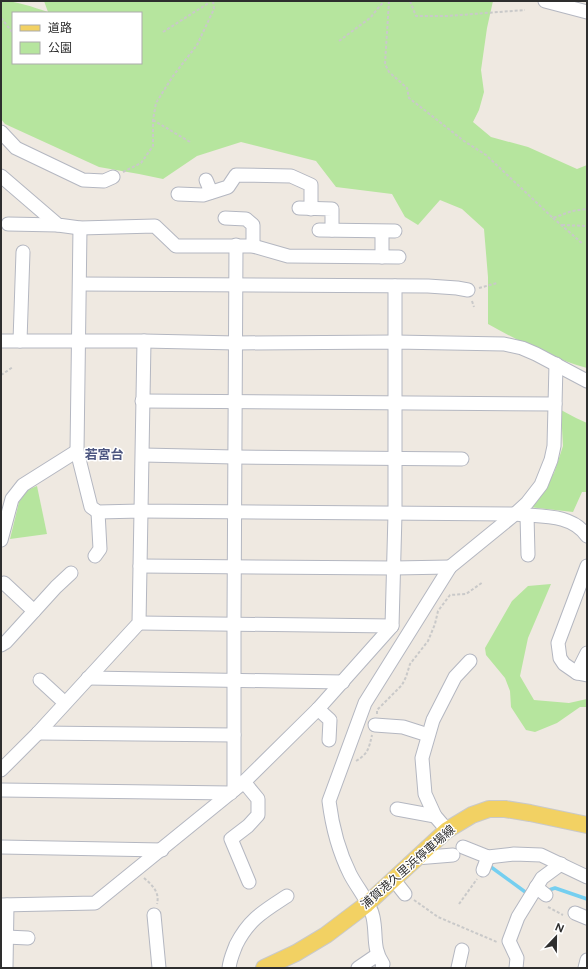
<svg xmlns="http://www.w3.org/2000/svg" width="588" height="969" viewBox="0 0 588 969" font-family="Figtree,'Noto Sans JP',sans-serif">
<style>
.green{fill:#b6e59e;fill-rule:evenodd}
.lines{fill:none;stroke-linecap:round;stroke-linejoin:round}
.stream{stroke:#75cff0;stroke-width:3.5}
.minor-casing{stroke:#b4b7c1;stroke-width:15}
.major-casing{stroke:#c9c9c9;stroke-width:18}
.path{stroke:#c9c9c9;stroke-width:2;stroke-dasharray:3 2;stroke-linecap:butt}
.minor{stroke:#fff;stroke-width:13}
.major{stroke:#f2d163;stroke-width:16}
.labels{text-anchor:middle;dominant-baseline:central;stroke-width:3;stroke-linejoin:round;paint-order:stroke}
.street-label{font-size:12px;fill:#2e2e2e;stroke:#fff}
.neighbourhood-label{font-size:13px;font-weight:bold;fill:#4d5680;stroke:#fff}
</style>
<rect width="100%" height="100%" fill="#efe9e1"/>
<g class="green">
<path d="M1,1C18,1 32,7 48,12L44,1H493L487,28L481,70L484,92L479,110L473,122L491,137L528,147L577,169L587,165V368C552,359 519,341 488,324V277L484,229L462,209L440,200L418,225L405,217L392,194L336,187L316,161L241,142L197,156L163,179L139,174L99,167L5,124L1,119ZM13,13H141V63H13Z"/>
<path d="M561,410L576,418L587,423V492H582L573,512L529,507L554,473L563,446Z"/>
<path d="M37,486L47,534L10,539L19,502L27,490Z"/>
<path d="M551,584L528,638L520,676L534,700L569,703L587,699V707H580L557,723L535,732L526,730L511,707L510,691L505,678L486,655L485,648L512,601L528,586Z"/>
</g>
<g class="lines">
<g class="stream">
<path d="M491,867L528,894"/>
<path d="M546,891L555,888L587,899"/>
</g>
<g class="minor-casing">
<g id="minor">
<path d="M545,1L587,12"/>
<path d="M1,132L16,148L83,180L104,181L113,177"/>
<path d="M1,176L58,225L80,228L155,226L176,246H253L288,256L399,257"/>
<path d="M206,180L211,192"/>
<path d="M178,194L203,195L228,187L236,175L291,176L311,185V209"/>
<path d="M299,208L332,209V230"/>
<path d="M225,218L246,219L253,225V246"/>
<path d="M8,224L58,225"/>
<path d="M319,230L395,231"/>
<path d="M382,232V257"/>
<path d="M80,284L428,286L457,288L468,290"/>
<path d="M1,341H144L236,343L395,342L504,344L522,348L536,354L587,381"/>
<path d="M20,341L23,252"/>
<path d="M144,341L141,511L515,514C540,517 571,513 587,536"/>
<path d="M142,401L555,404"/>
<path d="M143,455L235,457L462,459"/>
<path d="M527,515L528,555"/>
<path d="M1,540L12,499L23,485L77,451"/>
<path d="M95,556L100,549L98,512"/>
<path d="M140,566L394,568L450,567"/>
<path d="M587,566L558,643L560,658L564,664L577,673L587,675"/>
<path d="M4,583L34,611"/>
<path d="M139,623L392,626"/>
<path d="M1,645L6,642L56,587L71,573"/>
<path d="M577,673L587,653"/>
<path d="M88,678L343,682"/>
<path d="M40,680L65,703"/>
<path d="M318,709L330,720L329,740"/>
<path d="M375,725L403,727L428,735"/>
<path d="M38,733L234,735"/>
<path d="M1,770L38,733L139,623L141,511L98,512L91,507L77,451L80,228"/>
<path d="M244,782L258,799V815L248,826L231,839L249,882"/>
<path d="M1,790L231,793"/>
<path d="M234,790V623L236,245"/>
<path d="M397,809L435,816"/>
<path d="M447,830L435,816L425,794L422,758L433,720L455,677L470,661"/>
<path d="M1,847L162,850"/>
<path d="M463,847L488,857L514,854L541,855L587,877"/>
<path d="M416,858L453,855"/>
<path d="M483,870L488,857"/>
<path d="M394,880L405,894"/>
<path d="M536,887L546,895"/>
<path d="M1,905L95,903L244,782L318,709L392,626L395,514V286"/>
<path d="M575,913L587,918"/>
<path d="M154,915L159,968"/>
<path d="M6,937L28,938"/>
<path d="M1,967H6L7,905"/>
<path d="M229,968C230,959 233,953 236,945C249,919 264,911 287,896"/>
<path d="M358,968L377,955"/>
<path d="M382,968L383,964C372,948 377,935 373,917C370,902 357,888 350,874C339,852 332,825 329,801L365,703L450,567L515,514L527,503L541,485L551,460L554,446L556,364"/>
<path d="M458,968L462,950"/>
<path d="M516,968L517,958L509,941L518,917L542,878L561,864"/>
<path d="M585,968L587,960"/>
</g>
</g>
<g class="major-casing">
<path id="major" d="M264,968L296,953L326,935L367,904L447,830L472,815L489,809H505L530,813L587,825"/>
</g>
<g class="path">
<path d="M389,1L385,64L389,72L407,88L409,98L464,141L486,155L553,218L572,211L587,209"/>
<path d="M410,1L416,16H447L525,10"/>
<path d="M1,18L13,33"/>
<path d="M163,32L207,4L209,1"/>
<path d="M339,41L370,18L384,1"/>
<path d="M153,120L190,142"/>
<path d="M123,172L141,163L153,146V120L156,103L173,76L197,45L214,9L213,1"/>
<path d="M553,218L583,244"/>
<path d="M562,225L587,226"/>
<path d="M479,288L497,283"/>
<path d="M472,301L474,307"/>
<path d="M1,375L13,367"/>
<path d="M377,714V710L402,685L406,677L410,664L428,641L435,624L438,611L450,595L466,594L483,582"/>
<path d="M356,761C368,754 369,748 372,735"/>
<path d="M144,878C152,885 160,892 157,904"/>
<path d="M414,900L438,917L497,942"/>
<path d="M459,904L477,879"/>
<path d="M548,907L563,915"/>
</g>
<use href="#minor" class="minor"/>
<use href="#major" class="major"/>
</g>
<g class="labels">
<g class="street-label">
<text transform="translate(408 867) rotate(-41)">浦賀港久里浜停車場線</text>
</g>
<g class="neighbourhood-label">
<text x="104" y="454">若宮台</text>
</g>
</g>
<rect width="588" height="969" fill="none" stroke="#2e2e2e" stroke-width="4"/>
<rect x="12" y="12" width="130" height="52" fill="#ffffff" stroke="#ababab"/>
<rect x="20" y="25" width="20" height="6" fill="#f2d163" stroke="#ababab"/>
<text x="48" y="32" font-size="12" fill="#2e2e2e">道路</text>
<rect x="20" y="42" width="20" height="12" fill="#b6e59e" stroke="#ababab"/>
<text x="48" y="52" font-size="12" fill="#2e2e2e">公園</text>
<g transform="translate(556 937) rotate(22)" stroke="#ffffff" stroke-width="3" paint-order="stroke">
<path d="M0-3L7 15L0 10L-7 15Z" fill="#2e2e2e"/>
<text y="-6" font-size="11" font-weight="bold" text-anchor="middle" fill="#2e2e2e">N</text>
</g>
</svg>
